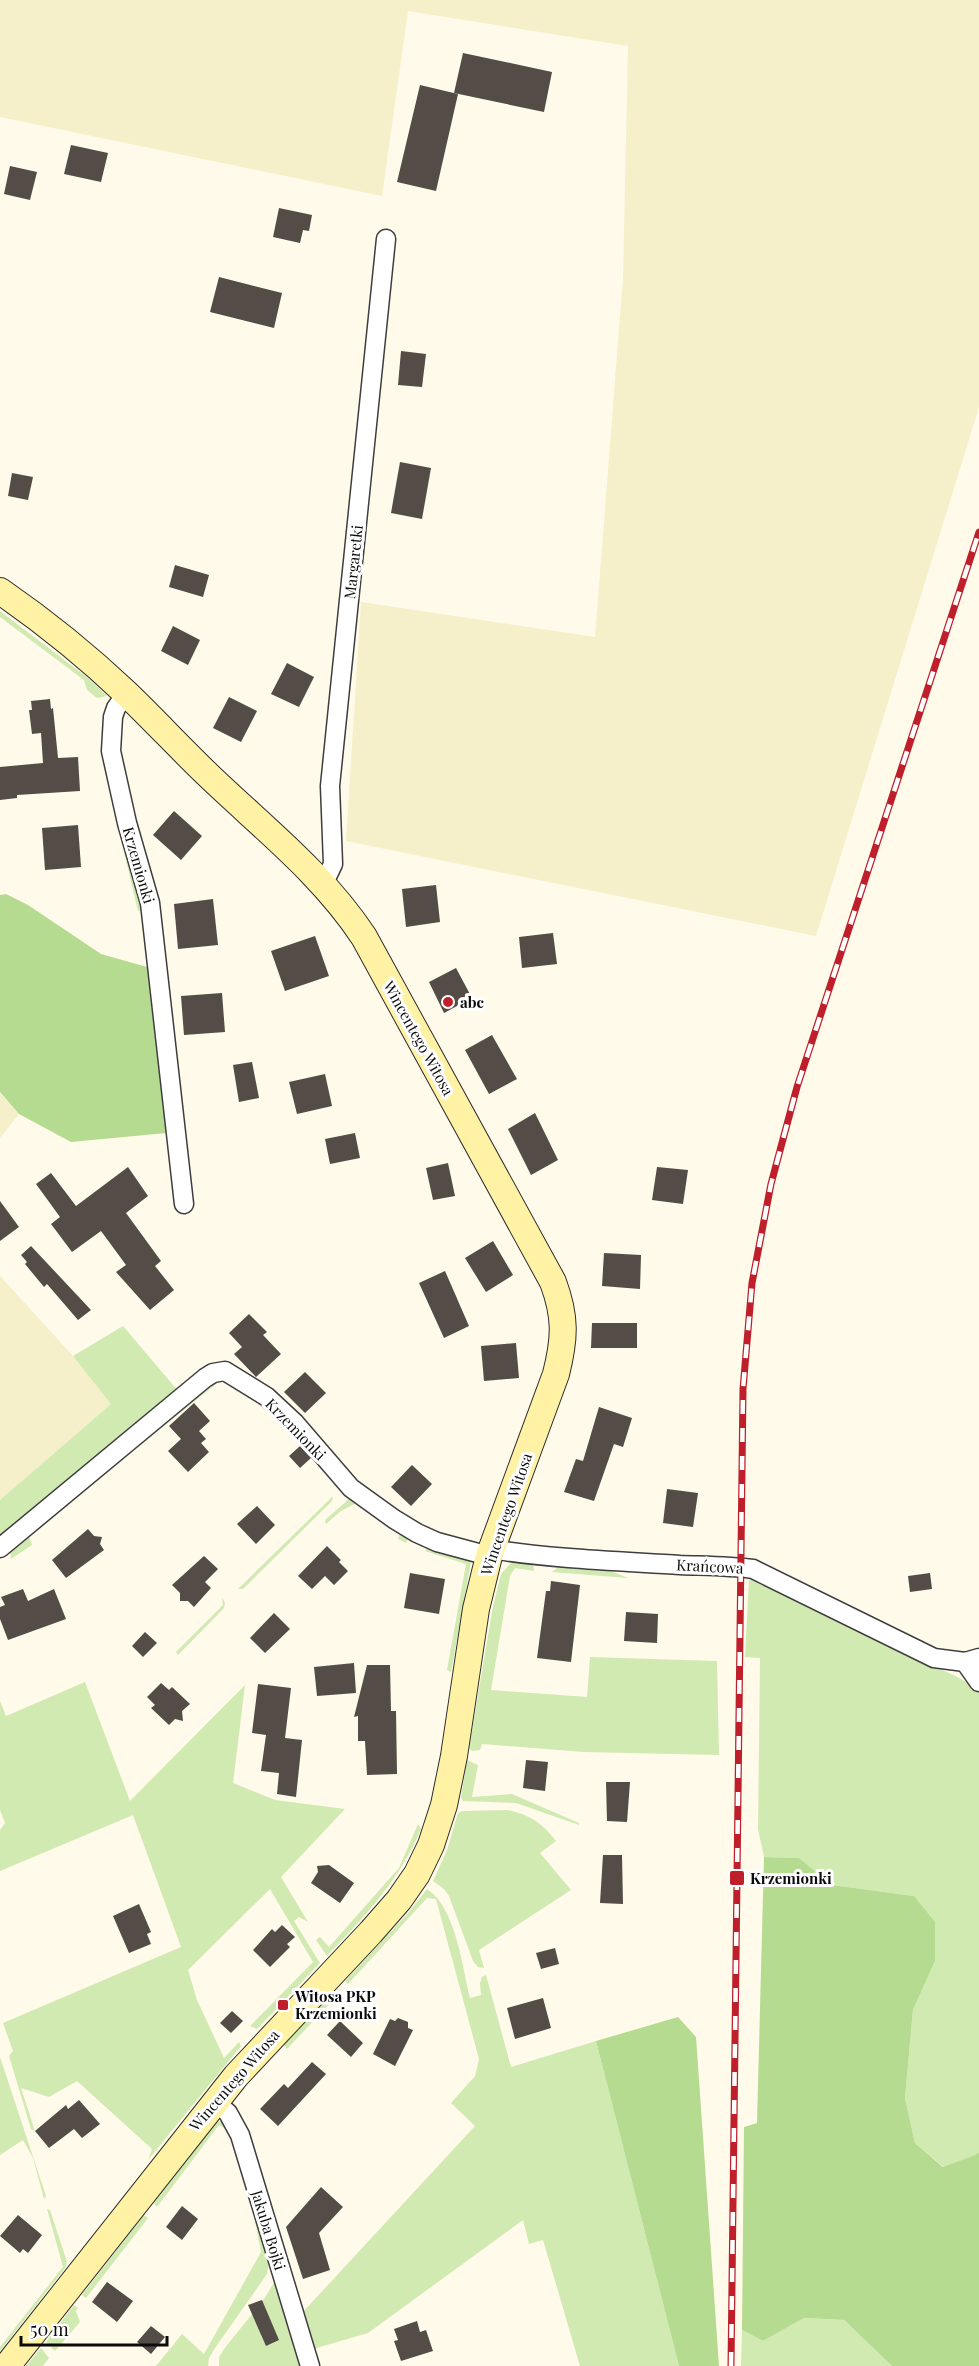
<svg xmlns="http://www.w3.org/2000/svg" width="979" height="2366" viewBox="0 0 979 2366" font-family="'Playfair Display',serif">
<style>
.farmland{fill:#f5f0c9}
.green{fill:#d1eab2}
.forest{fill:#b5db91}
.building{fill:#544c47}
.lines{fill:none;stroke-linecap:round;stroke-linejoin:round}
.street-casing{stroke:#3e3e3e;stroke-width:21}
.secondary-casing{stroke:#2d2d2d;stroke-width:28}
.street{stroke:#fff;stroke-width:18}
.secondary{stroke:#fff2a4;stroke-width:26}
.rail-casing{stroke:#bf1f2b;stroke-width:7}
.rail{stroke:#fff;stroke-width:4.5;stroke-dasharray:14;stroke-linecap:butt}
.poi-dot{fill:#bf1f2b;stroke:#fff;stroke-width:2}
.labels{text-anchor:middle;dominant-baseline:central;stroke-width:6;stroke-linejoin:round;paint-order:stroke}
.street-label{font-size:15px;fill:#0b0b0b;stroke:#fff}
.poi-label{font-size:15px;font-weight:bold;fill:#0b0b0b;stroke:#fff;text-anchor:start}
</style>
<rect width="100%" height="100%" fill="#fffae9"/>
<g class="farmland">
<path d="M0,0H979V407L816,936L346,841L361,602L595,637L623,278L628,46L408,11L382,196L0,117Z"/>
<path d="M0,1093L19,1114L0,1138Z"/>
<path d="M0,1276L73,1356L112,1403L0,1500Z"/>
</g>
<g class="green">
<path d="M0,611L88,678L107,696L97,698L87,690L84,680L0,617Z"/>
<path d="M126,831L146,909L138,911L120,835Z"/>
<path d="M123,1326L179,1392L0,1540V1500L111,1404L73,1356Z"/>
<path d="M221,1380L224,1381L216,1384L151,1436L149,1434L209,1383Z"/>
<path d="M333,1496L332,1501L243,1589H238Z"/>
<path d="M349,1499H356L409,1536L406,1543L398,1539L400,1533L358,1502L341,1511L326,1524L325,1520Z"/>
<path d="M32,1531L34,1532L29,1536L32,1545L11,1559L10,1549Z"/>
<path d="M429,1546L468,1559L471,1562L451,1672L447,1670L466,1564L425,1551Z"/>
<path d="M518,1560L533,1562L534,1571L515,1568L510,1576L491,1690L587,1697L590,1657L717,1661L719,1755L584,1752L482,1744L480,1750L472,1751L469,1748L493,1606L501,1574L511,1563Z"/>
<path d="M563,1564L601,1567L628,1578L552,1572Z"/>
<path d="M749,1580C782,1583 844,1625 877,1641C892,1649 907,1656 923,1662C944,1671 961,1676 979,1692V2152L975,2155L944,2167L915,2143L905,2098L913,2010L935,1961L914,1896L832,1885L799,1858L764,1857L758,1829L760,1658L745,1657Z"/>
<path d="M222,1597L225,1603L224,1608L178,1655L176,1652L223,1605Z"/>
<path d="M85,1682L130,1801L245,1685L233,1783L275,1800L345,1809L281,1877L308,1922L299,1917L294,1921L320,1963L257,2029L250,2026L313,1962L270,1889L188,1970L197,2000L224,2058L239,2042L241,2046L148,2160L152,2149L77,2081L49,2097L21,2088L35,2131L31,2129L9,2056L13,2051L3,2023L181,1947L133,1815L0,1871V1830L5,1823L0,1810V1701L6,1716Z"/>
<path d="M467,1760L478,1765L472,1797L512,1794L579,1823V1825L516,1803L463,1801L461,1797Z"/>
<path d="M506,1810C529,1814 542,1823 556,1841L540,1853L571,1890L479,1950L484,1968L478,1967L473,1961L449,1896L444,1889L433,1881L447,1850L458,1813L462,1811Z"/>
<path d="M418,1824L421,1829C399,1881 365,1916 327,1956L316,1940L320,1937L329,1947L399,1868Z"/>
<path d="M427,1889C456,1908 462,1966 470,1998L481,1995L480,1983L482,1977L486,1975L511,2067L596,2041L679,2366H580L543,2240L529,2244L523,2220L368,2333L313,2349L302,2313L475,2126L451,2103L475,2076L479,2059L436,1899L427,1898L348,1984L345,1981L409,1912Z"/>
<path d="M327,1998L332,2001L287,2049L283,2044Z"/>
<path d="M0,2057L46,2196L44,2199L33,2158L23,2140L0,2155Z"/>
<path d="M217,2121L226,2123L230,2131L270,2256L267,2274L215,2348L209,2358L208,2366H156L182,2334L204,2354L261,2252L250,2195L230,2131L219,2125L157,2207L154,2203Z"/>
<path d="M47,2209L50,2210L67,2262L66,2267L0,2351V2347L63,2267Z"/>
<path d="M144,2215L148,2218L86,2298L82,2295Z"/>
<path d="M275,2281L304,2366H219V2357L224,2349L264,2299Z"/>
<path d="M74,2305L78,2308L76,2311L80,2322L55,2351L46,2342Z"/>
<path d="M804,2318L844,2320L892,2366H741L742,2330L763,2341Z"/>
<path d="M41,2348L49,2358L43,2366H26Z"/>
</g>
<g class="forest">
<path d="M6,894L28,905L101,954L147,967L166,1133L71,1142L19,1114L0,1092V895Z"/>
<path d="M764,1857L799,1858L832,1885L914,1896L935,1922V1961L913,2010L905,2098L915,2143L943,2167L975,2155L979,2152V2366H892L844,2320L804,2318L763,2341L742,2330L744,2127L757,2123Z"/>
<path d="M678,2017L696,2037L719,2366H679L596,2041Z"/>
</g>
<g class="building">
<path d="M463,53L552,72L544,112L454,93Z"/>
<path d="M420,85L458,94L436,191L397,182Z"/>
<path d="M71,145L108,153L101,182L64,174Z"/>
<path d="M10,166L37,172L30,200L4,194Z"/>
<path d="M279,208L312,215L309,231L303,230L300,243L273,237Z"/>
<path d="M219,277L282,293L274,328L210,312Z"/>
<path d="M401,351L426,354L422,387L398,385Z"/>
<path d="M400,462L431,468L422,519L391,513Z"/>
<path d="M12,473L33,477L28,500L8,496Z"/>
<path d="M175,565L209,575L203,597L169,587Z"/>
<path d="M173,626L200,640L188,665L161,651Z"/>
<path d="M287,663L314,677L299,707L271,694Z"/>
<path d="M229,697L257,711L241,742L213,728Z"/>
<path d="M50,699L51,709L53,708L58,758L78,757L80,791L17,795V798L0,800V767L43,763L41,733L32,734L29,710H32L31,701Z"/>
<path d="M174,811L202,836L181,860L153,835Z"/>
<path d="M78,825L81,867L45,870L42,828Z"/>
<path d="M436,885L440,922L406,927L402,889Z"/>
<path d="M213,899L218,945L178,949L174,904Z"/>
<path d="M553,933L557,964L522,968L519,937Z"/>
<path d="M315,936L329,976L285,991L271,951Z"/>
<path d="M456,968L472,998L444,1013L429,982Z"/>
<path d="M222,993L225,1032L184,1035L181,996Z"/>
<path d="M492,1035L517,1079L489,1094L465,1050Z"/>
<path d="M252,1062L259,1098L239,1102L233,1065Z"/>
<path d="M325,1074L332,1106L297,1114L289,1082Z"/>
<path d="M535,1113L558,1160L531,1175L508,1129Z"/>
<path d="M355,1133L360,1158L330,1164L325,1139Z"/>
<path d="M448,1163L455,1196L433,1200L426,1168Z"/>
<path d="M128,1167L148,1196L126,1213L161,1261L155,1266L174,1290L150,1310L116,1272L126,1265L101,1231L72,1252L51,1224L60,1217L36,1184L51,1173L76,1206Z"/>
<path d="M657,1167L688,1170L683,1204L652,1200Z"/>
<path d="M0,1201L19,1227L0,1241Z"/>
<path d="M493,1241L513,1275L486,1292L465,1258Z"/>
<path d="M31,1246L91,1310L78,1320L47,1284L44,1287L25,1264L27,1262L21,1255Z"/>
<path d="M604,1253L641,1255L640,1289L602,1286Z"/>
<path d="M445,1271L469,1326L444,1338L419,1283Z"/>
<path d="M249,1314L267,1332L263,1335L281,1354L256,1377L234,1354L242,1347L229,1333Z"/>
<path d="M592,1323H637V1348H591Z"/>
<path d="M516,1343L519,1378L484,1381L481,1346Z"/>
<path d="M305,1372L326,1393L305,1413L284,1392Z"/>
<path d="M194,1403L210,1421L199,1431L206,1439L201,1443L209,1452L188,1472L168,1451L181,1439L169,1426Z"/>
<path d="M599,1407L632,1418L623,1447L614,1444L594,1501L564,1492L576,1459L583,1461Z"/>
<path d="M300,1446L311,1458L300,1468L289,1456Z"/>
<path d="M412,1465L432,1484L411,1506L391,1487Z"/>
<path d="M667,1489L698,1493L693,1527L663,1523Z"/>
<path d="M257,1506L275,1525L256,1544L237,1524Z"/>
<path d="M88,1529L94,1536L102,1537L100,1544L104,1550L66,1578L52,1560Z"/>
<path d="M327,1546L341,1560L339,1562L348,1571L334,1585L325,1576L312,1589L298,1576Z"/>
<path d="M204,1556L218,1569L205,1582L211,1588L194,1607L188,1601H180V1593L172,1585Z"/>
<path d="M410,1573L445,1579L439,1614L404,1608Z"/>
<path d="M930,1573L932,1589L910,1592L908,1576Z"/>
<path d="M551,1581L580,1585L571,1662L537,1658L546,1591H550Z"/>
<path d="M23,1589L28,1601L54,1589L66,1619L8,1640L0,1619V1607L5,1605L1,1597Z"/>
<path d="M626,1612L658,1614L657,1643L624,1641Z"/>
<path d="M274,1613L290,1629L265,1653L250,1638Z"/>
<path d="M145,1632L157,1643L143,1657L132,1646Z"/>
<path d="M354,1663L356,1693L317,1696L314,1667Z"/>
<path d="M367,1665H390L391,1711H396L397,1774L367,1775L365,1741H358V1716L354,1717Z"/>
<path d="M161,1683L169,1690L172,1687L190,1704L182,1711L183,1721L175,1719L169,1725L151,1708L155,1705L147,1697Z"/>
<path d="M258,1684L291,1688L285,1738L302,1740L296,1797L277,1794L279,1773L261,1771L266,1735L252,1733Z"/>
<path d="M526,1760L548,1762L545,1791L523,1788Z"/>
<path d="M606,1782H630L627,1822L607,1821Z"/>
<path d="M603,1855H622L623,1904L600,1903Z"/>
<path d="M329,1865L354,1883L340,1903L311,1883L318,1872L317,1866Z"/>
<path d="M139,1904L151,1932L147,1934L151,1944L129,1953L113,1916Z"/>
<path d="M282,1925L295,1937L287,1944L290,1947L270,1967L253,1950L272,1929L275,1932Z"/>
<path d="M555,1948L559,1964L541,1969L536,1953Z"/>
<path d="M543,1998L551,2028L515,2039L507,2008Z"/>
<path d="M232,2011L243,2021L231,2033L220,2023Z"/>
<path d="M398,2018L408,2022V2028L413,2030L395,2066L373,2054L390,2019L395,2021Z"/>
<path d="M340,2021L363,2043L351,2057L327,2035Z"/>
<path d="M312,2062L326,2074L278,2126L260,2109L284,2084L288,2088Z"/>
<path d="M79,2100L100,2124L82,2138L74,2129L49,2148L35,2131L66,2105L68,2109Z"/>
<path d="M321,2187L343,2207L319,2233L330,2270L303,2279L286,2227Z"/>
<path d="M182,2206L198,2219L182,2240L166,2227Z"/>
<path d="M18,2215L42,2235L28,2253L23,2249L20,2253L0,2236Z"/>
<path d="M107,2282L133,2301L117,2322L92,2302Z"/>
<path d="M262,2300L279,2340L266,2346L248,2305Z"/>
<path d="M417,2321L420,2332L426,2330L433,2351L401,2361L394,2341L398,2340L394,2329Z"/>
<path d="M151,2326L165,2337L151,2354L137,2342Z"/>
</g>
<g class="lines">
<g class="street-casing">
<g id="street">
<path d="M126,694L116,708L113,717L111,751L127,823L150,903L184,1204"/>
<path d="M324,883L333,864L330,786L386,239"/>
<path d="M0,1548L205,1378L213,1373L225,1371L267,1397L295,1423L351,1488L394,1519L417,1533L437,1542L489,1556"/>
<path d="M491,1549C553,1559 617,1561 680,1565C705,1566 729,1566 753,1569L934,1658L965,1662L979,1658"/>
<path d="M965,1662L979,1682"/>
<path d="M214,2101L228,2113L240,2135L310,2366"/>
</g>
</g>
<g class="secondary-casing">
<path id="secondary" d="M0,591C45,622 88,657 127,694C154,720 180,748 207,774C262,827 322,873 364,937L553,1282C566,1317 565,1338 556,1374L489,1556L476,1609L454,1756L444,1805L431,1845L417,1874L399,1900L371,1932L236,2076L7,2366"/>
</g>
<use href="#street" class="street"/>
<use href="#secondary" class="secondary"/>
<g class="rail-casing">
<path id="rail" d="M731,2366L743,1389L752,1283L771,1184L797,1087L979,532"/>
</g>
<use href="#rail" class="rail"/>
</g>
<g class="poi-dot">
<circle cx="448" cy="1002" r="6"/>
<rect x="729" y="1870" width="16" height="16" rx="3"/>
<rect x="277" y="1999" width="12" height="12" rx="3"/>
</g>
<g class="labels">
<g class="street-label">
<text transform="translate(353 562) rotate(-84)">Margaretki</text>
<text transform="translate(139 865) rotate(74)">Krzemionki</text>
<text transform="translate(419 1038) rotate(61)">Wincentego Witosa</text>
<text transform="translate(296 1429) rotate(46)">Krzemionki</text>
<text transform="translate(506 1514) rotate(-71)">Wincentego Witosa</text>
<text transform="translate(710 1566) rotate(3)">Krańcowa</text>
<text transform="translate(234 2080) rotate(-49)">Wincentego Witosa</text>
<text transform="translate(269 2230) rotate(73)">Jakuba Bojki</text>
</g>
<g class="poi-label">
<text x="460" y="1002">abc</text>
<text x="750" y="1878">Krzemionki</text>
<text x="295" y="1996">Witosa PKP<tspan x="295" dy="17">Krzemionki</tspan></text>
</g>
</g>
<path d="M21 2336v9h146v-9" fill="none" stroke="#0b0b0b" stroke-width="3"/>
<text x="30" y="2336" font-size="18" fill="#0b0b0b" stroke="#ffffff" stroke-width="4.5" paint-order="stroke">50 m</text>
</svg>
